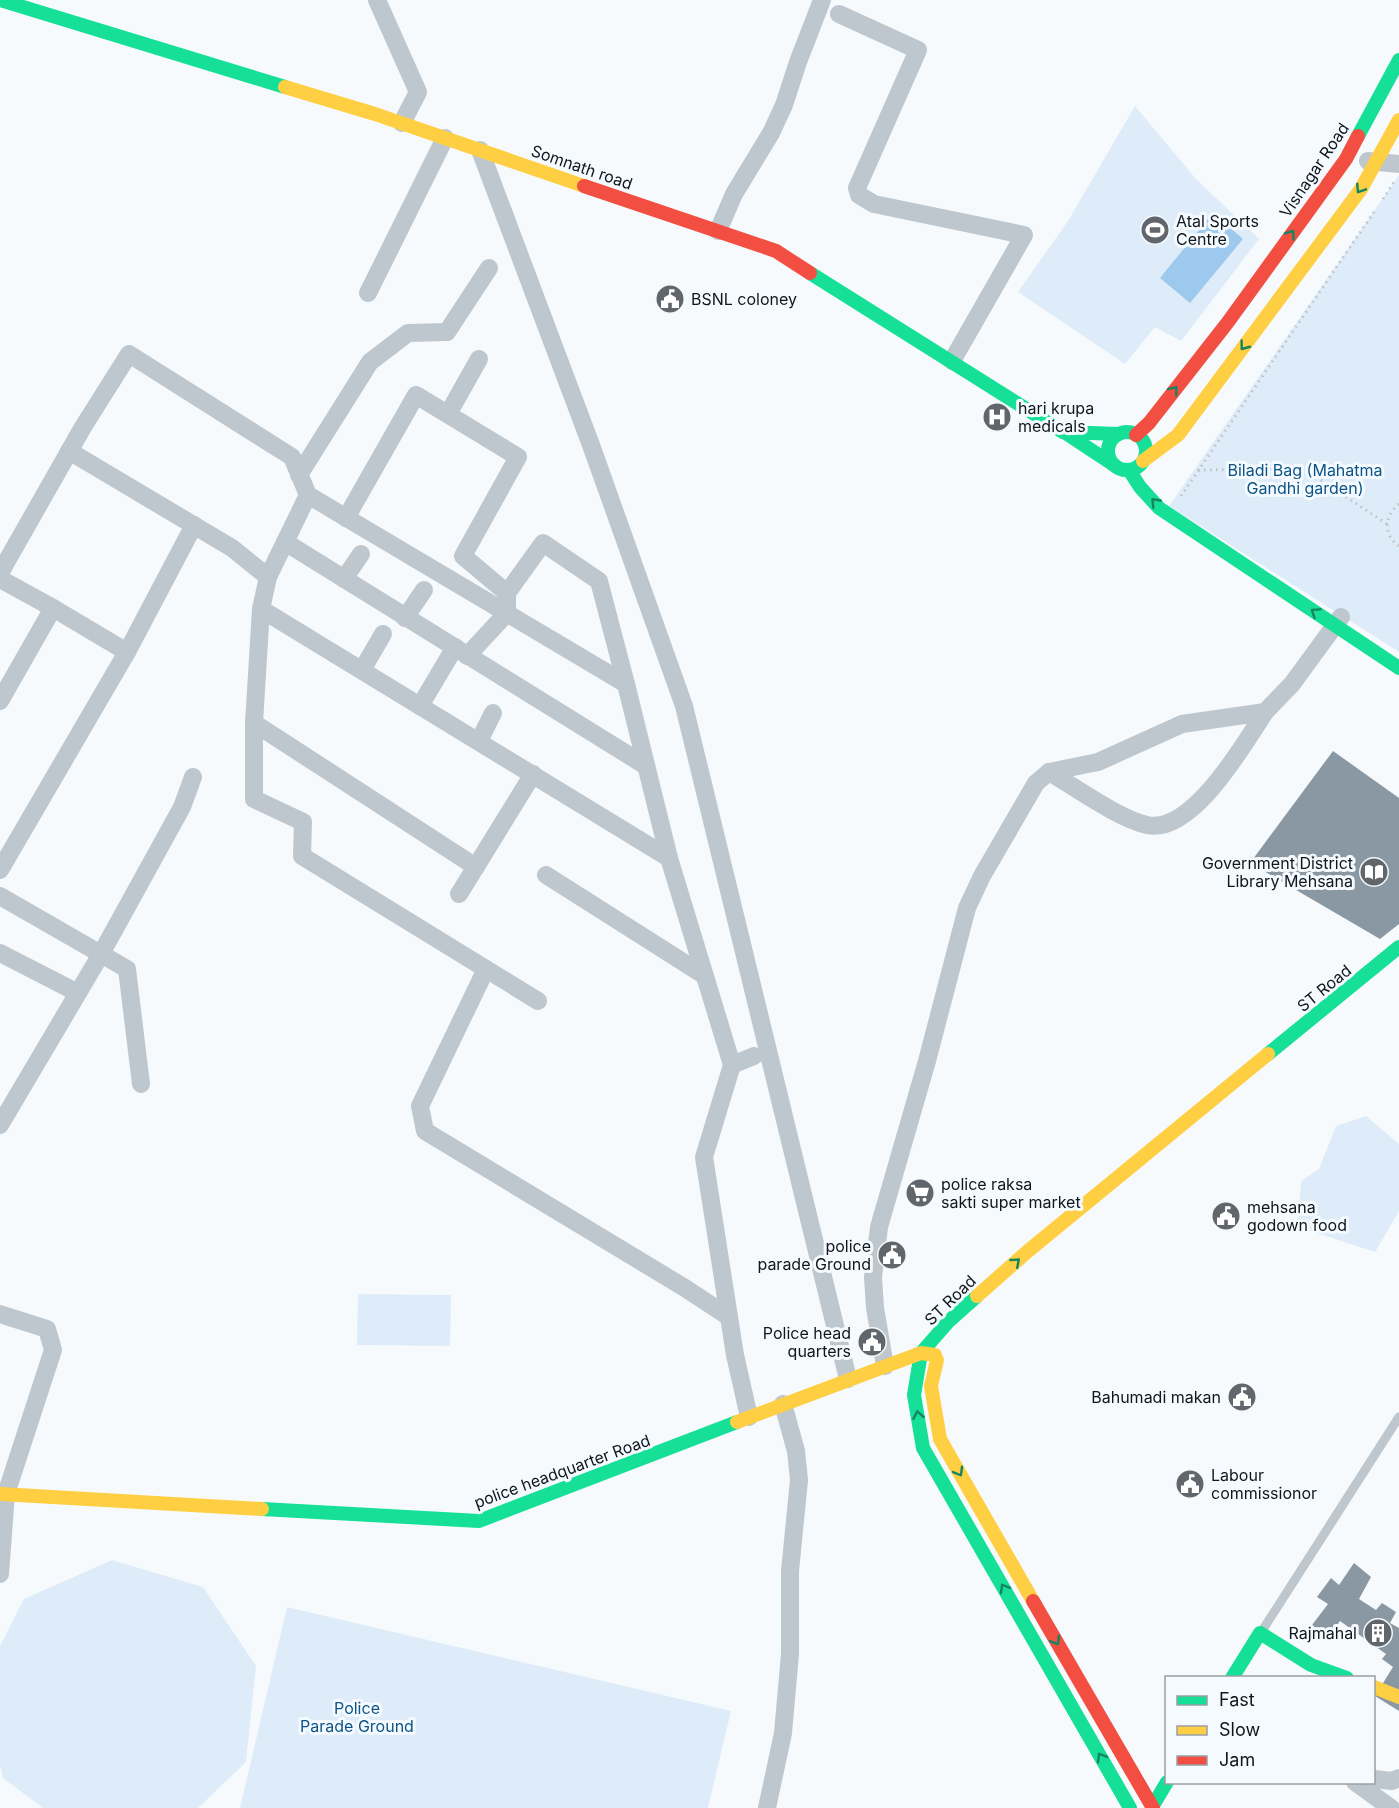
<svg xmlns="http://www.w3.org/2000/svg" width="1399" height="1808" viewBox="0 0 1399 1808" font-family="Inter,sans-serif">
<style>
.green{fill:#deecfa}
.water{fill:#9dc9ef}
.building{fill:#8998a2}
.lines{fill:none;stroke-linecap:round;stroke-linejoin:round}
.path{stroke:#bcc3c8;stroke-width:3;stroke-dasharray:1.5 4.5;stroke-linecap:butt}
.lane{stroke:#bfc7ce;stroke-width:9}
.street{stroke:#bfc7ce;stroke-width:18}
.fast{stroke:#16e098;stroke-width:14}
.slow{stroke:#ffcf43;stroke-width:14}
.jam{stroke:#f24e42;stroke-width:14}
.oneway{stroke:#138561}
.labels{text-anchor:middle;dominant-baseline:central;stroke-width:6;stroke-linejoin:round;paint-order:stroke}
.street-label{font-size:16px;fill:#0f161d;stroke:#f5fafe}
.poi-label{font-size:16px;fill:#0f161d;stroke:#f5fafe;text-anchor:start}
.park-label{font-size:16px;fill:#0d5486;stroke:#f5fafe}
</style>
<rect width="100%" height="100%" fill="#f7fafc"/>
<g class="green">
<path d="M1135,106L1196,179L1259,239L1181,341L1155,327L1125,364L1018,292L1068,221Z"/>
<path d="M1399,175V652L1169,506Z"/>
<path d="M1366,1116L1399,1144V1211L1375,1252L1298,1227L1301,1181L1319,1169L1336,1126Z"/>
<path d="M358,1294L451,1295L450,1346L357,1345Z"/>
<path d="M112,1560L203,1587L256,1666L246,1762L198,1808H43L3,1778L0,1765V1646L24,1599Z"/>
<path d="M287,1607L731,1711L708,1808H240Z"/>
</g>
<path class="water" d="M1213,213L1243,239L1190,303L1160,278Z"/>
<g class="building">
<path d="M1333,751L1399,798V924L1380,939L1250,863Z"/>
<path d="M1354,1563L1371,1577L1359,1599L1376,1610L1382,1603L1396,1612L1390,1623L1399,1628V1711L1375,1696L1393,1667L1382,1659L1386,1654L1340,1621L1328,1638L1312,1625L1328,1604L1317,1597L1331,1578L1339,1585Z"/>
</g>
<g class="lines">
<g class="path">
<path d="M1383,199L1396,179"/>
<path d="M1198,470L1304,469L1387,524"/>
<path d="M1181,496L1374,212"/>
<path d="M1399,504C1384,516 1383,535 1399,546"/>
</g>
<path class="lane" d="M1262,1631L1399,1417"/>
<g class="street">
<path d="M377,0L418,92L402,123"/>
<path d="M839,14L918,50L857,188L859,195L874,204L1024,235L952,361"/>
<path d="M480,150L591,445L684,706L848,1379"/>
<path d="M1368,161L1399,164"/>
<path d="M718,231L734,194L771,133L784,105L798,62L822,0"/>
<path d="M368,293L445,138"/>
<path d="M448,414L479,359"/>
<path d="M69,451L232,548L268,577L261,609L669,858L732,1065"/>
<path d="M299,475L370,362L408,333L447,332L489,268"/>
<path d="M346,518L416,395L518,457L463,556L507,593V613L467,656"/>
<path d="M285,542L646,766"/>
<path d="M0,573L83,427L129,354L292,457L308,495L626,684L669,858"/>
<path d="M268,577L308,495"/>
<path d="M0,579L53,608"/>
<path d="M344,579L361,554"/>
<path d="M507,593L543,543L599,581L626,684"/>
<path d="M261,609L254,723L476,867"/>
<path d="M405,618L424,590"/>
<path d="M362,670L383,634"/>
<path d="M0,701L53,608L127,652L194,525"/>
<path d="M420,706L455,647"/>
<path d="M254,723V799L303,822L302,856L538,1001"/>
<path d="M479,741L493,713"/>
<path d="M1049,772C1075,787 1119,819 1147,825C1192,835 1244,744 1265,712"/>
<path d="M0,870L127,652"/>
<path d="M546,875L705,976"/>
<path d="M459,894L533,774"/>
<path d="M0,896L127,969L141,1084"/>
<path d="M0,953L78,993"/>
<path d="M486,969L420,1106L425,1131L685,1288L729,1317L735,1355L749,1417"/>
<path d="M0,1125L101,954L182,807L193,777"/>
<path d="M0,1314L47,1329L53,1350L6,1494L0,1574"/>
<path d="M729,1317L704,1157L732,1065L754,1056"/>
<path d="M885,1366L875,1308L873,1277L879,1227L927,1061L967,908L982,876L1036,783L1049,772L1098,762L1182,724L1265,712L1292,684L1341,617"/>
<path d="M1374,1779L1392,1781L1399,1778"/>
<path d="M1355,1782L1391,1808"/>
<path d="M767,1808L783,1733L790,1654V1571L799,1480L796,1451L783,1404"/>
</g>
<g class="fast">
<path d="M0,0L285,87"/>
<path d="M1358,136L1399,60"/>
<path d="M810,273L1063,432L1118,434"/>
<path d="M1064,432L1114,465"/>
<circle cx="1127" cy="451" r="19"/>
<path d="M1129,470L1140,487L1159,508L1399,668"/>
<path d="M1268,1054L1399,947"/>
<path d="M977,1296L949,1321L921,1353L914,1395L923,1448L1130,1808"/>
<path d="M262,1509L479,1521L737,1422"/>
<path d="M1232,1678L1260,1633L1311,1665L1347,1678"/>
<path d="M1152,1807L1167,1782"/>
</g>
<g class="slow">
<path d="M285,87L375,114L584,186"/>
<path d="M1143,461L1178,435L1361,189L1399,120"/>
<path d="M977,1296L1028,1251L1268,1054"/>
<path d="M937,1360L931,1386L940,1439L1033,1601"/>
<path d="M737,1422L921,1353L935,1355"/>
<path d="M0,1494L262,1509"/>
<path d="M1374,1687L1399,1697"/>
</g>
<g class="jam">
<path d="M584,186L776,251L810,273"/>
<path d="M1136,435L1149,423L1228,322L1346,159L1358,136"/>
<path d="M1033,1601L1153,1808"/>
</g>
</g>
<defs><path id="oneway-chevron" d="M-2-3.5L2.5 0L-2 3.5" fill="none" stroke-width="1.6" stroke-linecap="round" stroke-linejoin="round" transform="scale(1.5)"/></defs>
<g class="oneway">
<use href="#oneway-chevron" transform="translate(1360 189) rotate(123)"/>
<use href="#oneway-chevron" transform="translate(1291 234) rotate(-54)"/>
<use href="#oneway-chevron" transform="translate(1244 346) rotate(127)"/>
<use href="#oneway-chevron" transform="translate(1174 390) rotate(-52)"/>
<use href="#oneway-chevron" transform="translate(1155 502) rotate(-134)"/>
<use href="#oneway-chevron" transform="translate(1315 612) rotate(-146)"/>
<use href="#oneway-chevron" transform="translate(1016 1262) rotate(-41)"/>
<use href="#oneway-chevron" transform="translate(918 1415) rotate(-100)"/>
<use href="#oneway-chevron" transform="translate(959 1472) rotate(60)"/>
<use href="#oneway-chevron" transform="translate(1004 1588) rotate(-120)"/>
<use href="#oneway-chevron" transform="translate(1056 1641) rotate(60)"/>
<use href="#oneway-chevron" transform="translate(1101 1757) rotate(-120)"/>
</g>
<defs>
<g id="stadium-disc" transform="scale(1.5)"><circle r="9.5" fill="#60666b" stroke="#f5fafe"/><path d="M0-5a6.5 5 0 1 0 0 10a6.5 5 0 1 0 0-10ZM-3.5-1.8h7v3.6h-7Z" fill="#fff"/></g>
<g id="civic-disc" transform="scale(1.5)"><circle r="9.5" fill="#60666b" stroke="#f5fafe"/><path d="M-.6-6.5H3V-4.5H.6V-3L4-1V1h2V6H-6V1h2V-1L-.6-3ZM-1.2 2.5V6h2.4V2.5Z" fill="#fff"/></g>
<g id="hospital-disc" transform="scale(1.5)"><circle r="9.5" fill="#60666b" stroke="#f5fafe"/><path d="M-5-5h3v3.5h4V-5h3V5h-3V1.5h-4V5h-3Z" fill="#fff"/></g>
<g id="library-disc" transform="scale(1.5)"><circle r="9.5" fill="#60666b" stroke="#f5fafe"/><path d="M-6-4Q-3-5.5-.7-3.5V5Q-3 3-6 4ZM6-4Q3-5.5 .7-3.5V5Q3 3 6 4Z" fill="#fff"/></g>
<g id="supermarket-disc" transform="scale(1.5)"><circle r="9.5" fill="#60666b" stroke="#f5fafe"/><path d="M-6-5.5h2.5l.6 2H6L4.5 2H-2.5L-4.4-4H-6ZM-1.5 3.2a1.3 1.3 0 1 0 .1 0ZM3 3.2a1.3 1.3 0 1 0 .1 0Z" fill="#fff"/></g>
<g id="building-disc" transform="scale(1.5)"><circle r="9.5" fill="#60666b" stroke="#f5fafe"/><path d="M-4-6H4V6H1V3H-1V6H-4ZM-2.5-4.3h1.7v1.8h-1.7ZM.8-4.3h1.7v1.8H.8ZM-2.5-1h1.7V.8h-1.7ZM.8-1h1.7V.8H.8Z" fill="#fff"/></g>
</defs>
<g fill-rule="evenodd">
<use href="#stadium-disc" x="1155" y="230"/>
<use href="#civic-disc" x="670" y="299"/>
<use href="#hospital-disc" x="997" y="417"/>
<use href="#library-disc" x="1374" y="872"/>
<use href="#supermarket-disc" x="920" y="1193"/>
<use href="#civic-disc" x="1226" y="1216"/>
<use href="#civic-disc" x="892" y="1255"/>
<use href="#civic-disc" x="872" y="1342"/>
<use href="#civic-disc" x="1242" y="1397"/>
<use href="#civic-disc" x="1190" y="1484"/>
<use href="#building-disc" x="1378" y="1633"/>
</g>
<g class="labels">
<g class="street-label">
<text transform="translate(582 167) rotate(19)">Somnath road</text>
<text transform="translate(1314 170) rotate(-56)">Visnagar Road</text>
<text transform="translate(1324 988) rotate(-39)">ST Road</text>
<text transform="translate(950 1300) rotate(-44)">ST Road</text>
<text transform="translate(562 1471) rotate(-20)">police headquarter Road</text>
</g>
<g class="poi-label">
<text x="1176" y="221">Atal Sports<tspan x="1176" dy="18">Centre</tspan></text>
<text x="691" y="299">BSNL coloney</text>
<text x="1018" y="408">hari krupa<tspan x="1018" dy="18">medicals</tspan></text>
<text x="1353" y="863" text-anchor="end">Government District<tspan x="1353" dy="18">Library Mehsana</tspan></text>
<text x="941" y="1184">police raksa<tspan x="941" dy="18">sakti super market</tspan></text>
<text x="1247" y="1207">mehsana<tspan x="1247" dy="18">godown food</tspan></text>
<text x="871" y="1246" text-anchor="end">police<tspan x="871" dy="18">parade Ground</tspan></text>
<text x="851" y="1333" text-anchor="end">Police head<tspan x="851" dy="18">quarters</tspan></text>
<text x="1221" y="1397" text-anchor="end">Bahumadi makan</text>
<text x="1211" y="1475">Labour<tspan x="1211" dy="18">commissionor</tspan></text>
<text x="1357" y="1633" text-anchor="end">Rajmahal</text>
</g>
<g class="park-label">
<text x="1305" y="470">Biladi Bag (Mahatma<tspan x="1305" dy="18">Gandhi garden)</tspan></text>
<text x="357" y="1708">Police<tspan x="357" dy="18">Parade Ground</tspan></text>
</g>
</g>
<rect x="1165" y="1676" width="210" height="108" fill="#f5fafe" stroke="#999fa4" stroke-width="1.5"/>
<rect x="1177" y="1696" width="30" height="9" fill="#16e098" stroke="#999fa4" stroke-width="1.5"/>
<text x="1219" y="1706" font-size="18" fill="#0f161d">Fast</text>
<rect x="1177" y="1726" width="30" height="9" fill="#ffcf43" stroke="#999fa4" stroke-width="1.5"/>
<text x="1219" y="1736" font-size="18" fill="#0f161d">Slow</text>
<rect x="1177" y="1756" width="30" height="9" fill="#f24e42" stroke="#999fa4" stroke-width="1.5"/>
<text x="1219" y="1766" font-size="18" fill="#0f161d">Jam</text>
</svg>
